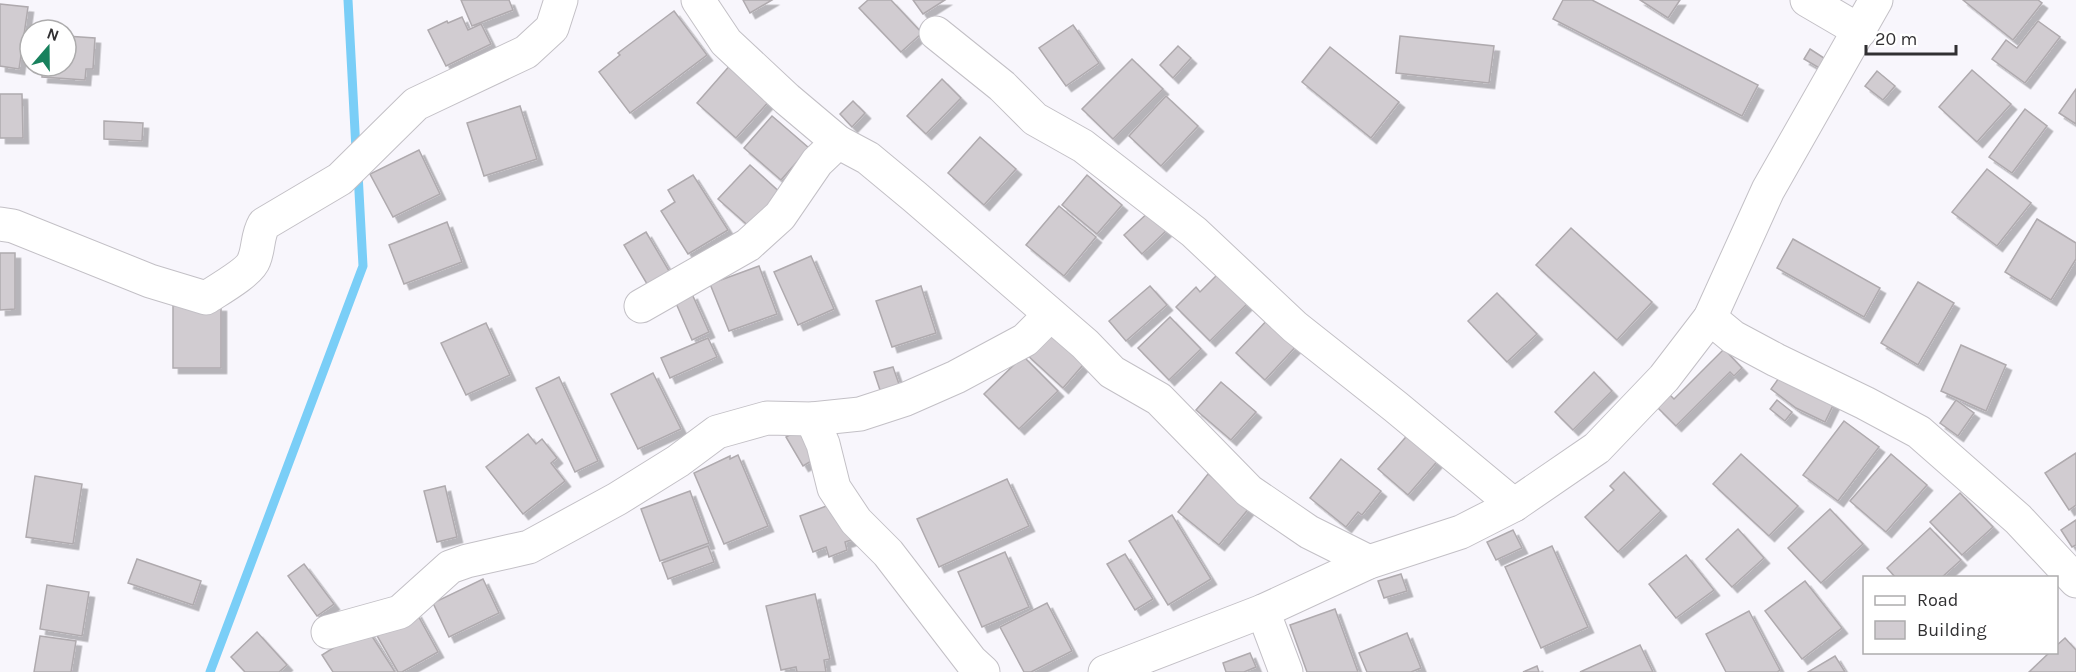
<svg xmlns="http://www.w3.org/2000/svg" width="2076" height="672" viewBox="0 0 2076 672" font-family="Karla,sans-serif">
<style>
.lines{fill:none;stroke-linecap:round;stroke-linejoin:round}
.stream{stroke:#7acef7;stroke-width:9}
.building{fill:#d1ccd1;stroke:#afaaae;stroke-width:1.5;filter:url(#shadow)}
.minor-casing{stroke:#c3c0c6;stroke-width:35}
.minor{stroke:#fff;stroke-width:33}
</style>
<defs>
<filter id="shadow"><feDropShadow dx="5.5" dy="5.5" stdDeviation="0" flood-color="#0004"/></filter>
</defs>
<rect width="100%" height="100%" fill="#f8f6fc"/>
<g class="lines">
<g class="stream">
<path d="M348,0L356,150"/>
<path d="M210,672L363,266L358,173"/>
</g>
</g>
<g class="building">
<path d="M461,0H509L513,10L472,26Z"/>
<path d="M743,0H772L750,13Z"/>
<path d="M868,0H891L922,33L901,52L859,8Z"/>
<path d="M913,0H945L923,14Z"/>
<path d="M1563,0H1592L1758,85L1742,116L1553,19Z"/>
<path d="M1640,0H1680L1668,18Z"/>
<path d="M1963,0H2038L2042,3L2013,40Z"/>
<path d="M0,4L28,7L19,69L0,66Z"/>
<path d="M674,11L707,55L630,113L599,72L620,55L618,53Z"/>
<path d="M462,17L468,30L481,24L491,44L446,66L428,30L447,21L448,23Z"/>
<path d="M2038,21L2060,37L2025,83L1992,59L2006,40L2017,48Z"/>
<path d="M1073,25L1099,63L1066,86L1039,48Z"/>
<path d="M66,36L95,38L93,69H86L85,80L42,77L43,66H66Z"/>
<path d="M1400,36L1494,46L1489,83L1396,73Z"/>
<path d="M1178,46L1191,58L1173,78L1160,65Z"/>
<path d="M1330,47L1399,102L1371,138L1302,82Z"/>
<path d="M1810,49L1827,60L1821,69L1804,59Z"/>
<path d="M1132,59L1163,89L1113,139L1082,109Z"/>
<path d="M732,63L772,98L736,138L697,103Z"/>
<path d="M1972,70L2011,104L1977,142L1939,107Z"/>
<path d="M1877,71L1895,86L1883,100L1865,86Z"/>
<path d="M942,79L961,98L926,134L907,116Z"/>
<path d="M2076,89V124L2059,113Z"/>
<path d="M0,94H22L23,138H0Z"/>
<path d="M1166,96L1198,126L1161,166L1129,136Z"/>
<path d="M853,101L865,113L852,127L840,114Z"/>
<path d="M520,106L537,159L484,176L467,123Z"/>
<path d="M2025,109L2047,126L2012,173L1989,157Z"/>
<path d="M772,116L809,148L781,180L744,148Z"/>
<path d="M104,121L143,123L142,141L104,139Z"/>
<path d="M980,137L1016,169L984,205L948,173Z"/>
<path d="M419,150L440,194L393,217L370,174Z"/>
<path d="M750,165L785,197L753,230L718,199Z"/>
<path d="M1987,169L2031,203L1997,246L1952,212Z"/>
<path d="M693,175L728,230L688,254L661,211L675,202L668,190Z"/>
<path d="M1087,175L1122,205L1097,234L1062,205Z"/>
<path d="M1059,206L1096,237L1064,276L1026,245Z"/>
<path d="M1152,209L1169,228L1142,254L1124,235Z"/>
<path d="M2037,219L2076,243V259L2051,300L2005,272Z"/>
<path d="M447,222L462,262L404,284L389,245Z"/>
<path d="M1571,228L1652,302L1617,340L1536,265Z"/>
<path d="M646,232L672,276L650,289L624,245Z"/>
<path d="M1793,239L1880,288L1864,317L1777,268Z"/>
<path d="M0,253H15V309L0,310Z"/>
<path d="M811,256L834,309L798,325L774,272Z"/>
<path d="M759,266L777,314L729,331L710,284Z"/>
<path d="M1223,269L1253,298L1210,341L1176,307L1196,287L1200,292Z"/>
<path d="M1918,282L1954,303L1918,365L1881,343Z"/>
<path d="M921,286L936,333L892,347L876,301Z"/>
<path d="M1150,286L1167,305L1126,341L1109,321Z"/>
<path d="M1497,293L1537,334L1507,362L1468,321Z"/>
<path d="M692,294L709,332L692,340L675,301Z"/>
<rect x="173" y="306" width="48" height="62"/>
<path d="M1271,316L1299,343L1265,380L1236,353Z"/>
<path d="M1170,317L1201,349L1169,380L1138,348Z"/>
<path d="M486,323L510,375L466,395L441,343Z"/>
<path d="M1052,325L1089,358L1063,388L1026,354Z"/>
<path d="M708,338L717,357L670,378L661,358Z"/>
<path d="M1961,345L2006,365L1986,411L1941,391Z"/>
<path d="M1724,349L1742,368L1734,376L1730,372L1676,426L1658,408L1670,395L1674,399Z"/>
<path d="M1023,356L1058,391L1019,429L984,394Z"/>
<path d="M893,367L901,390L882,396L874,372Z"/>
<path d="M1784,371L1837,397L1825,422L1796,408L1771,389Z"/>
<path d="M1594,372L1612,391L1573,430L1555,412Z"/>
<path d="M653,373L681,429L638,449L611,394Z"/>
<path d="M559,377L598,461L575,472L536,388Z"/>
<path d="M1221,382L1256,412L1231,440L1196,410Z"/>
<path d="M1777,400L1792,412L1785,421L1770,409Z"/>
<path d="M1956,400L1974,413L1958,436L1940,423Z"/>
<path d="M1844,421L1879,447L1838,501L1803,475Z"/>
<path d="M806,426L823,454L803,466L786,437Z"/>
<path d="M1411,431L1441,457L1408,495L1378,469Z"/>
<path d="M528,434L536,444L542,439L557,458L551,463L565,481L523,514L486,467Z"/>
<path d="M2076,453V505L2069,510L2045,473Z"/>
<path d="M1741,454L1798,506L1769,536L1713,484Z"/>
<path d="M1891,454L1927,485L1886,532L1850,501Z"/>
<path d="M738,455L768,526L724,544L694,473L730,456V459Z"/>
<path d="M1341,459L1381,491L1362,515L1358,512L1346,527L1310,498Z"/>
<path d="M1624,472L1661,511L1618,552L1585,517L1614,490L1610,486Z"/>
<path d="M1208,474L1250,507L1219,545L1178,512Z"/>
<path d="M35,476L82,484L73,544L26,537Z"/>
<path d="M1007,479L1029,526L939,567L917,519Z"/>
<path d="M445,486L457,537L437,542L424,491Z"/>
<path d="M690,491L709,543L660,561L641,509Z"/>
<path d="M1960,493L1993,527L1962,555L1930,522Z"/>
<path d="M837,502L851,540L845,542L847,550L829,557L826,547L813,552L800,516Z"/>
<path d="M1830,509L1863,544L1821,583L1788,548Z"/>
<path d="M1172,515L1211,579L1168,605L1129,541Z"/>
<path d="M2076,520V545L2072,547L2061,530Z"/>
<path d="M1930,528L1961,560L1941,578H1896L1887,568Z"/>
<path d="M1738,529L1764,558L1732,587L1706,559Z"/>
<path d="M1513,530L1522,548L1496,560L1487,542Z"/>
<path d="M708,546L714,562L668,579L662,563Z"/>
<path d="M1552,546L1588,627L1541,648L1505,567Z"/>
<path d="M1005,552L1029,607L982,627L958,572Z"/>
<path d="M1125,554L1153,599L1135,610L1107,564Z"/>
<path d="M1686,555L1714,590L1676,618L1649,584Z"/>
<path d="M137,559L201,581L193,605L128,583Z"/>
<path d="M304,564L334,604L317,616L288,576Z"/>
<path d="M1401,574L1407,591L1384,598L1378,581Z"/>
<path d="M483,579L499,613L449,637L433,603Z"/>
<path d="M1805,581L1842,628L1802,659L1765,611Z"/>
<path d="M47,585L89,592L82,636L40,629Z"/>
<path d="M815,594L830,659L824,660L826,672H797L796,667L781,670L766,606Z"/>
<path d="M1047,603L1072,651L1031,672H1024L1000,627Z"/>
<path d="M1335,609L1358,672H1307L1290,625Z"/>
<path d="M1749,611L1780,670L1777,672H1726L1706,634Z"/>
<path d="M416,612L438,652L402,672H398L376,634Z"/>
<path d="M366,627L395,672H333L322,655Z"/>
<path d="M257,632L287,665L279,672H245L231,657Z"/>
<path d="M1407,633L1421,668L1411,672H1367L1359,653Z"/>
<path d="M40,636L76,641L71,672H34Z"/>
<path d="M2065,638L2076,650V672H2029L2050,652H2056V646Z"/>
<path d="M1640,645L1653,672H1580Z"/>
<path d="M1250,653L1256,667L1244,672H1226L1223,663Z"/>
<path d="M1835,656L1845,672H1808Z"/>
<path d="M1537,666L1539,672H1523Z"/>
</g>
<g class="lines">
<g class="minor-casing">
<g id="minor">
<path d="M698,0L726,42L787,99L838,142L868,158L915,197L1085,344L1112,372L1159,399L1249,491L1309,532L1369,562"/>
<path d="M1807,0L1860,31"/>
<path d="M936,33L1002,86L1035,119L1083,146L1194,232L1295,327L1396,407L1514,505"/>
<path d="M0,224L13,226L150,281L206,298C218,290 250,272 254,260C259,248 257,236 264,224L340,179L416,104L526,52L552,28L561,0"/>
<path d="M641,306L748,245L780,216L817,162L838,142"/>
<path d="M1710,318L1733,337L1776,360L1865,403L1919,432L2018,519L2076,581"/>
<path d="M812,419L823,444L834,488L856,521L888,553L971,661L983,672"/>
<path d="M1263,611L1286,672"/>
<path d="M328,632L400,612L450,567L467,561L529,547L617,499L678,461L717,432L767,418L812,419L860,414L906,399L956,377L1025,340L1050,315"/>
<path d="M1105,672L1263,611L1369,562L1461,532L1514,505L1597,448L1664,378L1710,318L1768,190L1876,0"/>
</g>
</g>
<use href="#minor" class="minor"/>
</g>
<rect x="1863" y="576" width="195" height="78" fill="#ffffff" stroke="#adacad" stroke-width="1.5"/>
<rect x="1875" y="596" width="30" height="9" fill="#ffffff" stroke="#adacad" stroke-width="1.5"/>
<text x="1917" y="606" font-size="18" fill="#313032">Road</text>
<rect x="1875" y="621" width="30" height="18" fill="#d1ccd1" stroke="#adacad" stroke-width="1.5"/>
<text x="1917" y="636" font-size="18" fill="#313032">Building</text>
<g transform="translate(48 48) rotate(20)"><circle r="28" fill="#ffffff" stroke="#adacad" stroke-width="1.5"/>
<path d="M0-4.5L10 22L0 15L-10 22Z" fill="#18815d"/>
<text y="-9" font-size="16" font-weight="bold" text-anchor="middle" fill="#313032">N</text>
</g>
<path d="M1866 45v9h90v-9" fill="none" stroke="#313032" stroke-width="3"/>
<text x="1875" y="45" font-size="18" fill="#313032" stroke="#ffffff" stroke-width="4.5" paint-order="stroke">20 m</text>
</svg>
